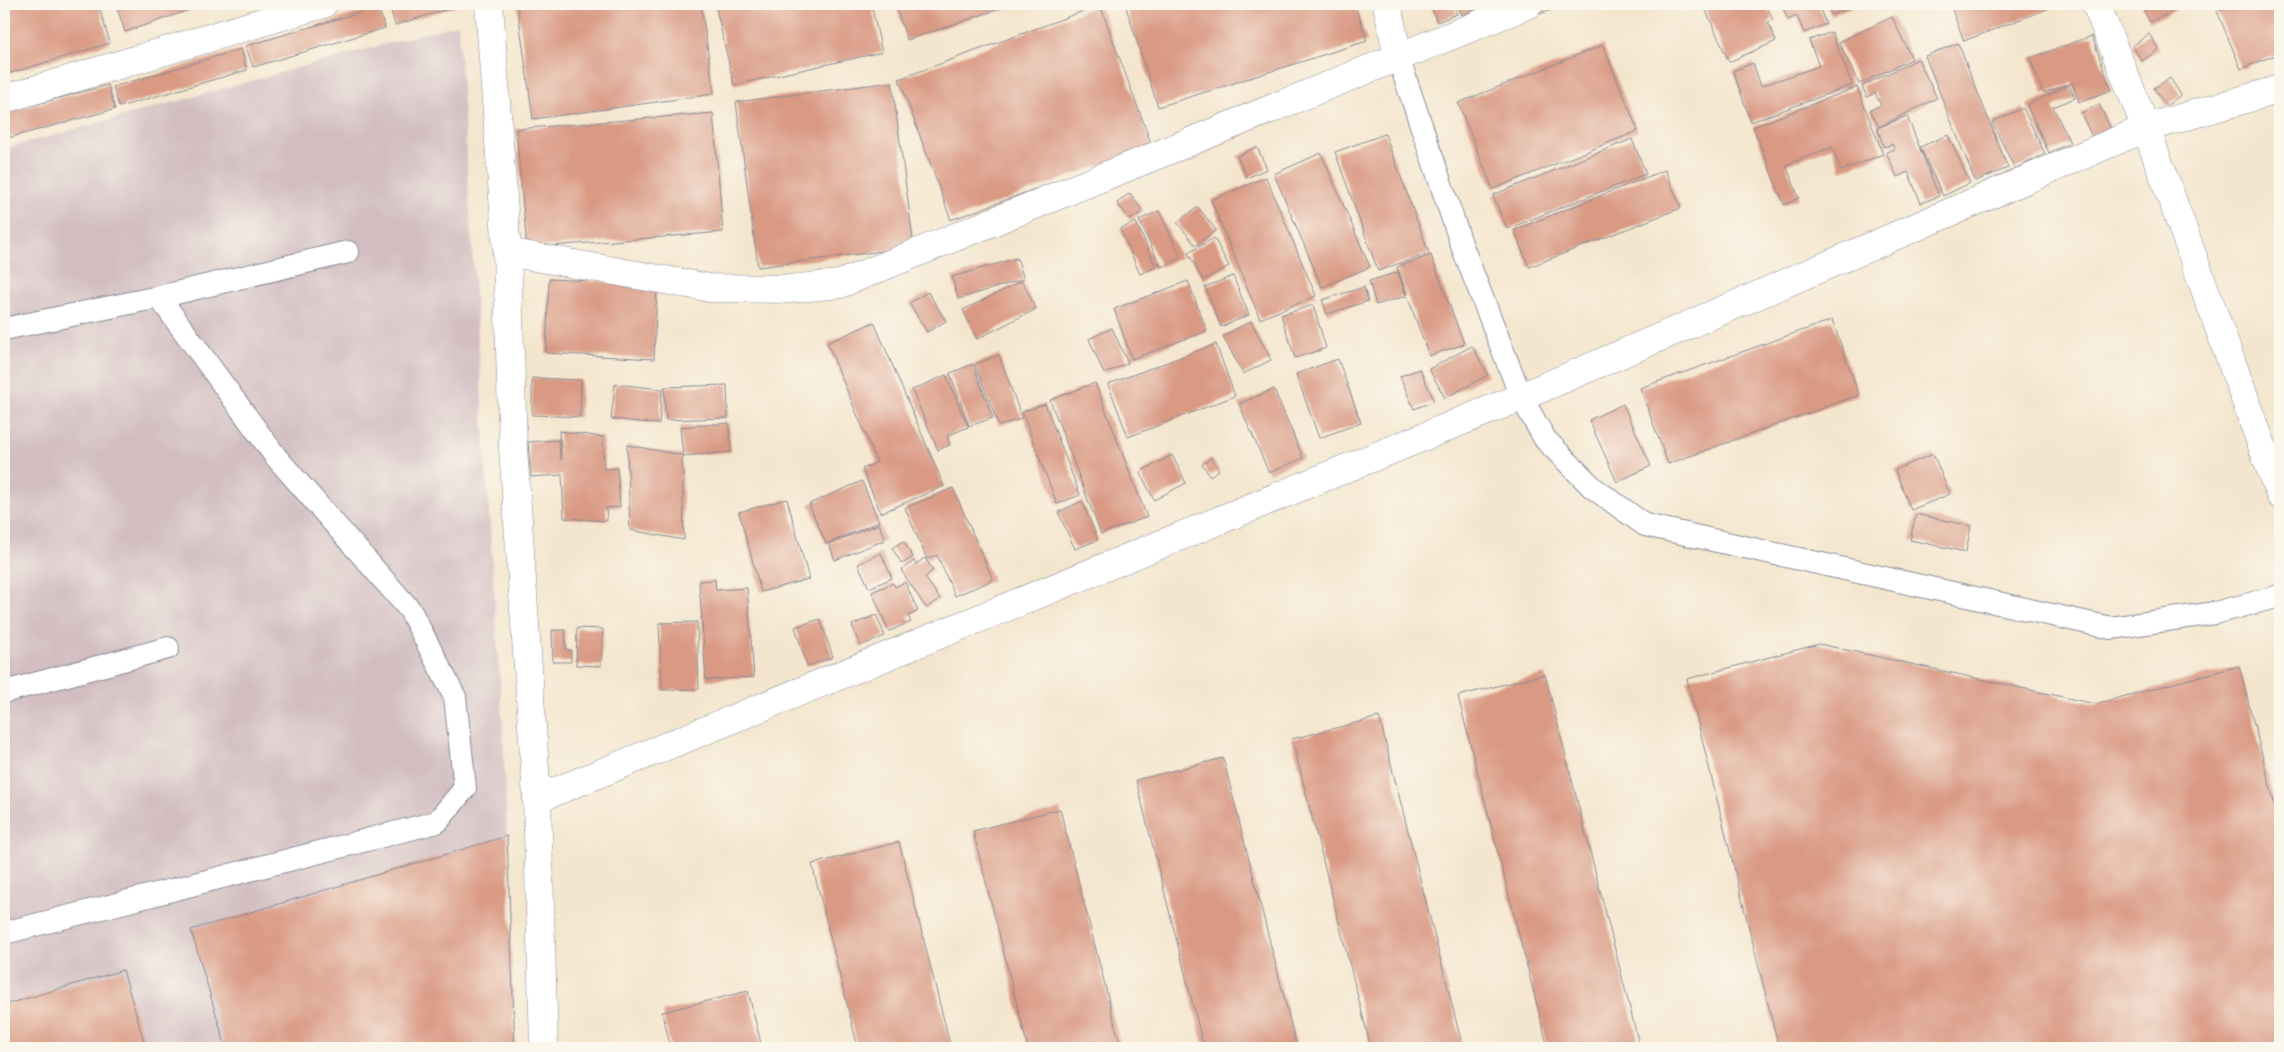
<svg xmlns="http://www.w3.org/2000/svg" width="2284" height="1052" viewBox="0 0 2284 1052" font-family="Delius,sans-serif">
<style>
.industrial{fill:#d2bec1}
.building{fill:#d99983}
.lines{fill:none;stroke-linecap:round;stroke-linejoin:round}
.service-casing{stroke:#888a96;stroke-width:24}
.minor-casing{stroke:#888a96;stroke-width:29}
.service{stroke:#fff;stroke-width:22}
.minor{stroke:#fff;stroke-width:28}
</style>
<rect width="100%" height="100%" fill="#fbf7ec"/>
<filter id="ink" filterUnits="userSpaceOnUse"><feTurbulence type="fractalNoise" baseFrequency=".02" numOctaves="2"/><feDisplacementMap in="SourceGraphic" scale="10" xChannelSelector="R" yChannelSelector="G"/><feConvolveMatrix kernelMatrix="1 2 1 2 8 2 1 2 1" color-interpolation-filters="sRGB"/></filter>
<filter id="wash" filterUnits="userSpaceOnUse"><feTurbulence type="fractalNoise" baseFrequency=".0096" numOctaves="4" result="noise"/><feDisplacementMap in="SourceGraphic" scale="20" xChannelSelector="R" yChannelSelector="G"/><feGaussianBlur stdDeviation="1.12" result="paint"/><feColorMatrix in="noise" values="0 0 0 0 0 0 0 0 0 0 0 0 0 0 0 0 0 1.4 0 .05"/><feComposite in="paint" operator="in"/></filter>
<g filter="url(#wash)">
<rect width="100%" height="100%" fill="#f4e6ce"/>
<path class="industrial" d="M458,24L503,732L515,1048H4V149Z"/>
<g id="blocks">
<g class="building">
<path d="M20,4H98L110,43L4,75V9Z"/>
<path d="M116,4H207L125,32Z"/>
<path d="M389,4H465L395,25Z"/>
<path d="M517,4H701L714,94L533,119Z"/>
<path d="M715,4H871L882,52L734,85Z"/>
<path d="M895,4H1014L907,40Z"/>
<path d="M1125,4H1355L1367,41L1158,107Z"/>
<path d="M1430,4H1453L1457,14L1437,22Z"/>
<path d="M1457,4H1490L1462,15Z"/>
<path d="M1536,4H1568L1540,14Z"/>
<path d="M1703,4H1766L1773,20L1768,22L1776,41L1729,62Z"/>
<path d="M1781,4H1818L1826,24L1804,33L1797,16L1788,20Z"/>
<path d="M1827,4H1860L1831,15Z"/>
<path d="M1950,4H2060L1964,41Z"/>
<path d="M2141,4H2189L2150,22Z"/>
<path d="M2235,4H2280V53L2241,69L2217,11Z"/>
<path d="M1100,5L1152,146L951,220L899,79Z"/>
<path d="M378,7L385,28L253,67L246,46Z"/>
<path d="M1892,17L1912,59L1859,84L1839,42Z"/>
<path d="M1832,32L1852,85L1751,122L1733,71L1753,63L1761,86L1819,66L1809,40Z"/>
<path d="M2149,34L2159,49L2142,61L2132,46Z"/>
<path d="M2092,36L2111,90L2079,102L2072,83L2043,93L2030,58Z"/>
<path d="M1958,43L2008,168L1975,181L1925,56Z"/>
<path d="M1603,45L1638,131L1493,189L1458,103Z"/>
<path d="M241,49L247,70L119,107L113,87Z"/>
<path d="M1918,59L1937,98L1879,127L1870,110L1881,105L1875,93L1867,97L1862,86Z"/>
<path d="M2170,78L2181,95L2166,106L2154,88Z"/>
<path d="M892,82L914,247L758,267L736,102Z"/>
<path d="M108,85L115,109L4,139V113Z"/>
<path d="M2069,85L2075,98L2053,107L2070,143L2049,153L2027,105Z"/>
<path d="M1857,87L1883,154L1841,171L1832,147L1786,165L1799,198L1784,205L1753,127Z"/>
<path d="M2099,104L2111,129L2092,137L2081,113Z"/>
<path d="M2023,108L2045,154L2015,169L1992,122Z"/>
<path d="M713,113L723,232L527,248L516,129Z"/>
<path d="M1907,116L1939,196L1921,203L1908,172L1897,177L1886,152L1895,149L1892,144L1884,147L1877,128Z"/>
<path d="M1385,134L1429,253L1378,271L1335,152Z"/>
<path d="M1948,135L1970,183L1943,196L1920,147Z"/>
<path d="M1632,139L1646,174L1507,229L1493,195Z"/>
<path d="M1257,147L1267,169L1247,178L1237,156Z"/>
<path d="M1321,153L1370,267L1322,287L1274,174Z"/>
<path d="M1665,170L1681,208L1529,267L1514,230Z"/>
<path d="M1266,177L1316,296L1260,319L1211,200Z"/>
<path d="M1130,193L1143,211L1130,220L1117,203Z"/>
<path d="M1198,207L1216,230L1196,246L1177,222Z"/>
<path d="M1159,211L1181,258L1161,267L1139,220Z"/>
<path d="M1136,222L1156,267L1140,274L1120,229Z"/>
<path d="M1214,238L1229,266L1203,280L1188,253Z"/>
<path d="M1431,255L1464,344L1429,356L1397,267Z"/>
<path d="M1017,258L1024,279L958,299L952,277Z"/>
<path d="M1398,272L1406,296L1376,305L1369,281Z"/>
<path d="M1233,276L1249,315L1221,327L1205,287Z"/>
<path d="M549,279L657,284L654,359L546,353Z"/>
<path d="M1022,281L1036,309L977,339L963,310Z"/>
<path d="M1188,281L1207,331L1132,359L1114,309Z"/>
<path d="M1364,287L1368,301L1327,314L1322,300Z"/>
<path d="M928,292L946,321L927,332L909,303Z"/>
<path d="M1313,305L1326,348L1295,358L1281,315Z"/>
<path d="M1832,320L1859,395L1668,464L1640,388Z"/>
<path d="M1251,321L1271,360L1243,374L1223,336Z"/>
<path d="M874,322L944,486L881,513L862,469L877,462L827,343Z"/>
<path d="M1112,328L1128,363L1104,374L1089,339Z"/>
<path d="M1216,344L1235,396L1128,437L1108,384Z"/>
<path d="M1472,346L1488,375L1445,398L1429,369Z"/>
<path d="M999,355L1022,418L999,426L975,364Z"/>
<path d="M1338,359L1361,423L1319,438L1296,374Z"/>
<path d="M973,364L993,418L969,426L950,373Z"/>
<path d="M1420,369L1434,401L1414,409L1400,376Z"/>
<path d="M946,375L968,427L947,436L950,445L938,450L912,390Z"/>
<path d="M532,378L581,380L580,417L532,415Z"/>
<path d="M1095,383L1147,517L1101,534L1050,400Z"/>
<path d="M615,384L662,389L659,424L611,419Z"/>
<path d="M727,385L728,418L666,420L664,387Z"/>
<path d="M1274,389L1303,458L1269,473L1239,404Z"/>
<path d="M1045,404L1080,495L1057,504L1022,412Z"/>
<path d="M1623,404L1651,466L1617,482L1589,420Z"/>
<path d="M729,423L731,452L683,456L680,427Z"/>
<path d="M559,431L603,437L604,469L617,468L620,507L606,508L607,521L564,518L562,475L531,477L528,442L558,440L561,460Z"/>
<path d="M627,445L682,455L684,540L630,530Z"/>
<path d="M1933,454L1950,494L1911,510L1895,470Z"/>
<path d="M1172,455L1186,483L1154,500L1140,472Z"/>
<path d="M1211,458L1219,470L1210,476L1202,464Z"/>
<path d="M862,481L879,522L826,544L809,504Z"/>
<path d="M953,488L993,580L955,596L937,555L927,559L905,508Z"/>
<path d="M787,499L809,579L761,592L739,512Z"/>
<path d="M1082,501L1098,540L1075,549L1058,512Z"/>
<path d="M1916,514L1971,526L1966,552L1910,540Z"/>
<path d="M879,524L885,540L835,560L829,544Z"/>
<path d="M903,541L913,557L902,564L892,548Z"/>
<path d="M881,553L892,578L869,588L858,564Z"/>
<path d="M925,558L933,570L925,577L940,599L926,608L901,570L914,561L916,564Z"/>
<path d="M715,580L716,590L747,588L754,677L706,680L699,581Z"/>
<path d="M905,582L918,611L908,616L911,622L889,631L872,592L893,583L895,587Z"/>
<path d="M876,615L885,636L860,646L852,625Z"/>
<path d="M820,619L833,657L807,666L795,627Z"/>
<path d="M697,622L699,689L662,690L659,623Z"/>
<path d="M577,628L603,629L601,666L576,665Z"/>
<path d="M552,630H565L566,650H571V662H553Z"/>
<path d="M1819,644L2095,704L2239,666L2280,825V1048H1779L1687,679Z"/>
<path d="M1545,674L1640,1048H1548L1458,696Z"/>
<path d="M1379,717L1463,1048H1371L1292,739Z"/>
<path d="M1223,758L1297,1048H1204L1136,780Z"/>
<path d="M1060,809L1121,1048H1028L973,831Z"/>
<path d="M507,836L515,1048H226L191,930Z"/>
<path d="M899,842L951,1048H858L812,864Z"/>
<path d="M123,970L146,1048H4V1005Z"/>
<path d="M748,991L762,1048H671L662,1012Z"/>
</g>
</g>
</g>
<g filter="url(#ink)">
<use href="#blocks" fill-opacity="0" stroke="#888a96" stroke-width="1"/>
<g class="lines">
<g class="service-casing">
<g id="service">
<path d="M1398,57L1462,246L1521,397L1545,439L1592,487L1645,525L2111,628L2215,613L2280,596"/>
<path d="M4,329L159,297L348,252"/>
<path d="M4,692L168,648"/>
<path d="M4,933L437,822L465,788L455,697L410,610L276,457L159,297"/>
</g>
</g>
<g class="minor-casing">
<g id="minor">
<path d="M489,4L507,252L513,448L537,799L544,1048"/>
<path d="M1387,4L1398,57"/>
<path d="M2096,4L2146,128L2280,495"/>
<path d="M4,99L323,4"/>
<path d="M507,252L710,288L788,289L840,284L1529,4"/>
<path d="M537,799L1521,397L2146,128L2280,89"/>
</g>
</g>
<use href="#service" class="service"/>
<use href="#minor" class="minor"/>
</g>
</g>
<rect width="2284" height="1052" fill="none" stroke="#fbf7ec" stroke-width="20"/>
</svg>
